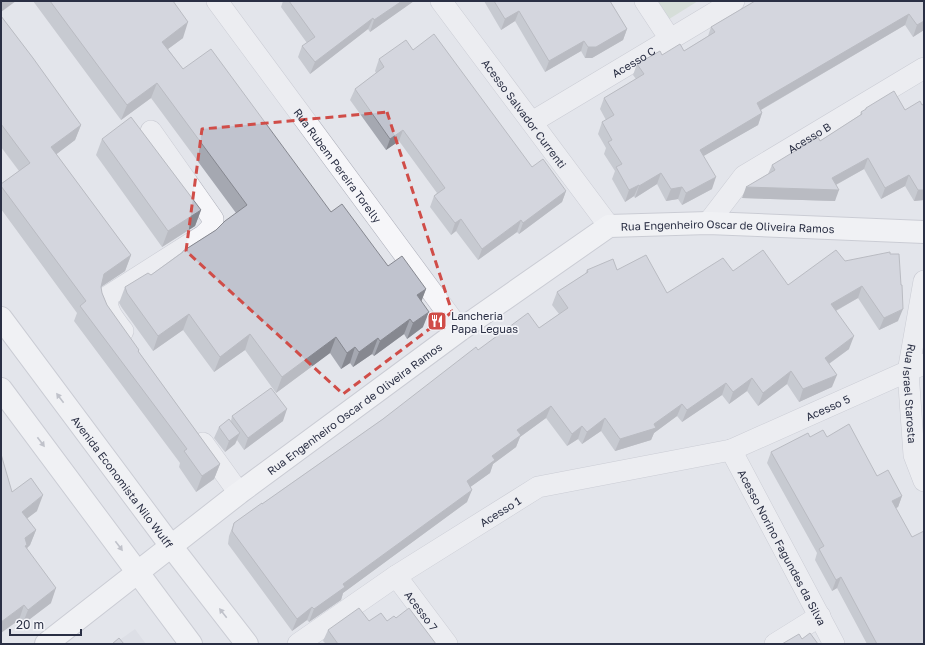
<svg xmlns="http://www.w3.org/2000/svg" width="925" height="645" viewBox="0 0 925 645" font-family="'Golos Text',sans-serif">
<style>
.built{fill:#d5d7e0}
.green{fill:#c5d5c4}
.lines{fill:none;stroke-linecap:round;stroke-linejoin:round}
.street-casing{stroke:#acaeb9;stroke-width:22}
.secondary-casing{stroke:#acaeb9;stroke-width:24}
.street{stroke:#f6f6f9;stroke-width:21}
.secondary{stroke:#fff;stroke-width:22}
.wall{fill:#a5a8b1}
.shaded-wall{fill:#868890}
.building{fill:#c0c3ce;stroke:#868890}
.oneway{fill:#9497a2}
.marked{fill:none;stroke:#d04d48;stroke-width:3;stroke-dasharray:8 5;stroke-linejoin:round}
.labels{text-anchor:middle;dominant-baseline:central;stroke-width:3.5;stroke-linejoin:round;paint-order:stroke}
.street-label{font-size:11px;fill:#2a2f44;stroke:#f3f4f8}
.poi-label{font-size:11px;fill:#2a2f44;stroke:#f3f4f8;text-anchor:start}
</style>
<rect width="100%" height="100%" fill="#e3e5eb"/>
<path class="built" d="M135,629L146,644H114Z"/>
<path class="green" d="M653,1H698L666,21Z"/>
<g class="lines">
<g class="street-casing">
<g id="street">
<path id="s1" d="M217,1L460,330"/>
<path id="s2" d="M441,1L609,226"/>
<path d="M645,1L670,39"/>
<path id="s3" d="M532,122L734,1"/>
<path id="s4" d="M708,223L744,176L924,68"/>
<path id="s5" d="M924,281L908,372L914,455L924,481"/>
<path d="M123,331C115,320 105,311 108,296L204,235L211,228L213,219L151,131"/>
<path d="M203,443L239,493"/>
<path id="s6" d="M731,450L834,644"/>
<path id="s7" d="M396,576L447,644"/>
<path id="s8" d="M298,644L396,576L538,487L731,450L924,364"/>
<path d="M775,644L820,616"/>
</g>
</g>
<g class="secondary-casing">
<g id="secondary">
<path id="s9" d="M1,318L171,546L247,644"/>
<path d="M1,389L191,644"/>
<path id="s10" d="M46,644L239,493L460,330L609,226L708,223L924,232"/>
</g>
</g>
<use href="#street" class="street"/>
<use href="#secondary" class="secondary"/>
</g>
<g class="wall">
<path d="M33,1H173L183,38L168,49L183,69L331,212L388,266L426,289L421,301L423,327L407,339L404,334L374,356L372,354L353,367L350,363L341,369L330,353L276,393L245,350L214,372L183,330L153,351L122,308L119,303L125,287L151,275L182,252L183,251L216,230L236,213L151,98L121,120Z"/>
<path d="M283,1H414L370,32L368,29L310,74L298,57L302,46L307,43L281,7Z"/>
<path d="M484,1H610L627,29L623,40L592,58H585L581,51L545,72L515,21L501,30Z"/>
<path d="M924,1V30L913,37L905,25L761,110L762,113L758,125L703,156L712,189L682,205L678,199L666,201L657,184L635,198L634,196L625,202L612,179L615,171L604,154L606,148L598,134L602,122L606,120L600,109L604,98L636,79L633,75L637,64L662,55L684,51L708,36L711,27Z"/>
<path d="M1,16L81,125L75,140L56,154L131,255L125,271L101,287L102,293L107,305L138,351L220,464L214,479L196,492L179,467L180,463L74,321L77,313L1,209V184L19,171L1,147Z"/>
<path d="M413,50L532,167L566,191L562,202L519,234L517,232L478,260L456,231L451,235L430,207L434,196L437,193L399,141L386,150L350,100L355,89L376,73L375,71L379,59Z"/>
<path d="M924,104V200L914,201L905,186L881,199L864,169L836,185L835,201L742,198L768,174L772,165L820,141L860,115L861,112L865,110L866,108L905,110L922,105Z"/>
<path d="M102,139L201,210L195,226L162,247L96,155Z"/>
<path d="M845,261L898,321L879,330L858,298L836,311L849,349L829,364L832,387L799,402L787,384L758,406L747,391L729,404L722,395L682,422L677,416L654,433L651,440L615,451L601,431L582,444L578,439L567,446L546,418L520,437L516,447L493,464L490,473L470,487L467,502L343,593L341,600L309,622L307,620L292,631L228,544L229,536L234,523L262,504L383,419L478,350L539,328L559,314L552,305L557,292L585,274L587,270H617L667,293L733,271L788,285Z"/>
<path d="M232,416L283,421L244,450L237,440L235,444L225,452L214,438L219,427L231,421Z"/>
<path d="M810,437H827L902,496L898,507L896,508L924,644H867L837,588L832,591L815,560L817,553L767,463L771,452Z"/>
<path d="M12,492L37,511L27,518L36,530L30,545L27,548L51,603L22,625L19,620Z"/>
<path d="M396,618L436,644H326L323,641L328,630L369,621H387Z"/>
</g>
<g class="shaded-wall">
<path d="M1,1H16L1,12Z"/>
<path d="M402,1H414L370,32L374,20Z"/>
<path d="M519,11L515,21L501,30L505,19Z"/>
<path d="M909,14L905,25L752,115L757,103Z"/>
<path d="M373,18L368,29L310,74L315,62Z"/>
<path d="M924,21V30L913,37L917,25Z"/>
<path d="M188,22L183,38L157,57L162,42Z"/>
<path d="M627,29L623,40L592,58H585L588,47Z"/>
<path d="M584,41L581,51L545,72L549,61Z"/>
<path d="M157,83L151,98L121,120L127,105Z"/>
<path d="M762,113L758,125L695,161L700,150Z"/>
<path d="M81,125L75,140L45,163L51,147Z"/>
<path d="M403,130L399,141L386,150L390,139Z"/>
<path d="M868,158L864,169L828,189L832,178Z"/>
<path d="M661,173L657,184L635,198L639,186Z"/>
<path d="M909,175L905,186L881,199L885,188Z"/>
<path d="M716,177L712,189L682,205L686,193Z"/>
<path d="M639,185L634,196L625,202L629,190Z"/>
<path d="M682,187L678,199L666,201L671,189Z"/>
<path d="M746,187L839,190L835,201L742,198Z"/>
<path d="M918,190H924V200L914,201Z"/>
<path d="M566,191L562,202L519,234L523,223Z"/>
<path d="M201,210L195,226L162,247L168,231Z"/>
<path d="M461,219L456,231L451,235L455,223Z"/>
<path d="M521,220L517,232L478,260L482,249Z"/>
<path d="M131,255L125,271L98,289L104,274Z"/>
<path d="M862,286L858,298L826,316L831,304Z"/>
<path d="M426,289L420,305L417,295Z"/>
<path d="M903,309L898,321L879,330L884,318Z"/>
<path d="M429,312L423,327L407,339L413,323Z"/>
<path d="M189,314L183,330L153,351L158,336Z"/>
<path d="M410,319L404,334L374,356L380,341Z"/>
<path d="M250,334L245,350L214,372L220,357Z"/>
<path d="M854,336L849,349L820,370L825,358Z"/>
<path d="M336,337L330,353L276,393L282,377Z"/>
<path d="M378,338L372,354L353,367L359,352Z"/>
<path d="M355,347L350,363L341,369L347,353Z"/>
<path d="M791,371L787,384L758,406L763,393Z"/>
<path d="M837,375L832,387L799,402L803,389Z"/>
<path d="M752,378L747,391L729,404L733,392Z"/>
<path d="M726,383L722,395L682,422L687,410Z"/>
<path d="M682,404L677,416L654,433L651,440L615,451L620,439L654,424Z"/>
<path d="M551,406L546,418L520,437L516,447L493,464L490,473L462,493L467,481L517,430Z"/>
<path d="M287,409L283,421L244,450L248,438Z"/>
<path d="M605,418L601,431L582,444L587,432Z"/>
<path d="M582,426L578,439L567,446L572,434Z"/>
<path d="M240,433L235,444L225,452L229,441Z"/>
<path d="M220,464L214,479L196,492L202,476Z"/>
<path d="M472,490L467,502L343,593L341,600L309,622L314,609L343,584Z"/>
<path d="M43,495L37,511L16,527L22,512Z"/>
<path d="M902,496L898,507L888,512L892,501Z"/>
<path d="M36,530L30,545L26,549L25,538Z"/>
<path d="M841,577L837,588L832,591L836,580Z"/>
<path d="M56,588L51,603L22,625L28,610Z"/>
<path d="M24,605L19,620L1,633V622Z"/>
<path d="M312,607L307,620L292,631L297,619Z"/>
</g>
<g class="building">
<path d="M50,1H173L188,22L162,42L183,69L211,49L331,212L342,204L388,266L402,256L426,289L417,295L429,312L413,323L410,319L380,341L378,338L359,352L355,347L347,353L336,337L282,377L250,334L220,357L189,314L158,336L127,293L125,287L148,273L151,275L183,252V251L216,230L225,221L247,205L157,83L127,105Z"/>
<path d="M289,1H402L374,20L373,18L315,62L302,46L315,37Z"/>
<path d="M494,1H610L627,29L596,47H588L584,41L549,61L519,11L505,19Z"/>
<path d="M755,1H924V21L917,25L909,14L757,103L762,113L700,150L716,177L686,193L682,187L671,189L661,173L639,186V185L629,190L616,167L622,164L608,142L612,140L602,122L614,115L604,98L644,74L637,64L660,51L662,55L680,44L684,51L715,32L711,27Z"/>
<path d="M1,16L33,58L81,125L51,147L131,255L104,274L101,287L102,293L107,305L139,350L138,351L220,464L202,476L184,451L187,449L80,306L86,301L1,186V184L30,163L1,124Z"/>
<path d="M434,34L532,167L543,159L566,191L523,223L521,220L482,249L461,219L455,223L434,196L445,188L403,130L390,139L355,89L384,67L379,59L406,40L413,50Z"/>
<path d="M894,91L905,110L920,101L922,105L924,104V190H918L909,175L885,188L868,158L832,178L839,190L746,187L775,170L772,165L818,137L820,141L862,114L861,112L866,109V108Z"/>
<path d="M131,117L201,210L168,231L102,139Z"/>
<path d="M763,250L788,285L836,250L845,261L890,252V254H899L901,285H902L903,309L884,318L862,286L831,304L854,336L825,358L837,375L803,389L791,371L763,393L752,378L733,392L726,383L687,410L682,404L654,424L656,428L620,439L605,418L587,432L582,426L572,434L551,406L517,430L521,435L492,456L495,460L467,481L472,490L343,584L345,587L314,609L312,607L297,619L232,531L234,523L262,503V504L383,419L476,347L478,350L528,313L539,328L568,308L557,292L588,272L587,270L613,259L617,270L646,255L667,293L723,258L733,271Z"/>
<path d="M271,388L287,409L248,438L232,416Z"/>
<path d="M229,419L240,433L229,441L219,427Z"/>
<path d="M849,424L877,476L888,470L902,496L892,501L912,537L924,531V644H877L841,577L836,580L819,549L824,546L771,452L808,433L810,437L823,430L827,437Z"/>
<path d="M1,454L12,492L31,478L43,495L22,512L36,530L25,538L27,545L25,546L56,588L28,610L24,605L1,622Z"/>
<path d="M359,608L369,621L381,613L387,621L394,616L396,618L409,608L436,644H338L328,630Z"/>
<path d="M810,633L818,644H782L799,634L802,639Z"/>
<path d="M119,638L124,644H112Z"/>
</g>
<defs><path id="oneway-solid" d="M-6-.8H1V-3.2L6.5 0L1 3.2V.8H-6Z"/></defs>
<g class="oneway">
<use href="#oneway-solid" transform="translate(60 398) rotate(-127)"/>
<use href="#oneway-solid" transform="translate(41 442) rotate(53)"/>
<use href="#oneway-solid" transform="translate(119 546) rotate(53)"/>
<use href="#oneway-solid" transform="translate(223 613) rotate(-128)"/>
</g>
<path d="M0 0H925V645H0ZM387,112L452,312L343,394L186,251L202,129Z" fill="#e3e5eb" fill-opacity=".55" fill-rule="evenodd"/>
<path class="marked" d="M387,112L452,312L343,394L186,251L202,129Z"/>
<defs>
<g id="restaurant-square" transform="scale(1)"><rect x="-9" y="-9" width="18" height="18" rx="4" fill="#d04d48" stroke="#f3f4f8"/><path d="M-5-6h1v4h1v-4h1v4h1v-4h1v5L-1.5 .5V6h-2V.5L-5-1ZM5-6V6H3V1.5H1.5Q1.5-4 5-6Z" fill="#fff"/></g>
</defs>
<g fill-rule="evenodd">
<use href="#restaurant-square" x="437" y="321"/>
</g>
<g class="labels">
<g class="street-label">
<text stroke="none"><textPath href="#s3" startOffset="118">Acesso C</textPath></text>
<text stroke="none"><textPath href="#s2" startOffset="140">Acesso Salvador Currenti</textPath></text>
<text stroke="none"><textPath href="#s4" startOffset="135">Acesso B</textPath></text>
<text stroke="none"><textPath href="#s1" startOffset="204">Rua Rubem Pereira Torelly</textPath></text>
<text stroke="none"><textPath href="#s10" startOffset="820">Rua Engenheiro Oscar de Oliveira Ramos</textPath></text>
<text stroke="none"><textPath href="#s5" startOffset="114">Rua Israel Starosta</textPath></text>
<text stroke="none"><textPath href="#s8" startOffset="589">Acesso 5</textPath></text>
<text stroke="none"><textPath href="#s10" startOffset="388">Rua Engenheiro Oscar de Oliveira Ramos</textPath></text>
<text stroke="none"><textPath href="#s9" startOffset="204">Avenida Economista Nilo Wulff</textPath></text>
<text stroke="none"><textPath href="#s8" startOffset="242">Acesso 1</textPath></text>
<text stroke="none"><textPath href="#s6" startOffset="110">Acesso Norino Fagundes da Silva</textPath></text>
<text stroke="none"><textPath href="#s7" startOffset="43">Acesso 7</textPath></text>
</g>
<g class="poi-label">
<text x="451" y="315">Lancheria<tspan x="451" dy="13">Papa Leguas</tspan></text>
</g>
</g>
<rect width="925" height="645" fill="none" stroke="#2a2f44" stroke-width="4"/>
<path d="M10 629v6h71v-6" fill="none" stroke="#2a2f44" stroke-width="2"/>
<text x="16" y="629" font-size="12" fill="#2a2f44" stroke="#f3f4f8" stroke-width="3" paint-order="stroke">20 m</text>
</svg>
